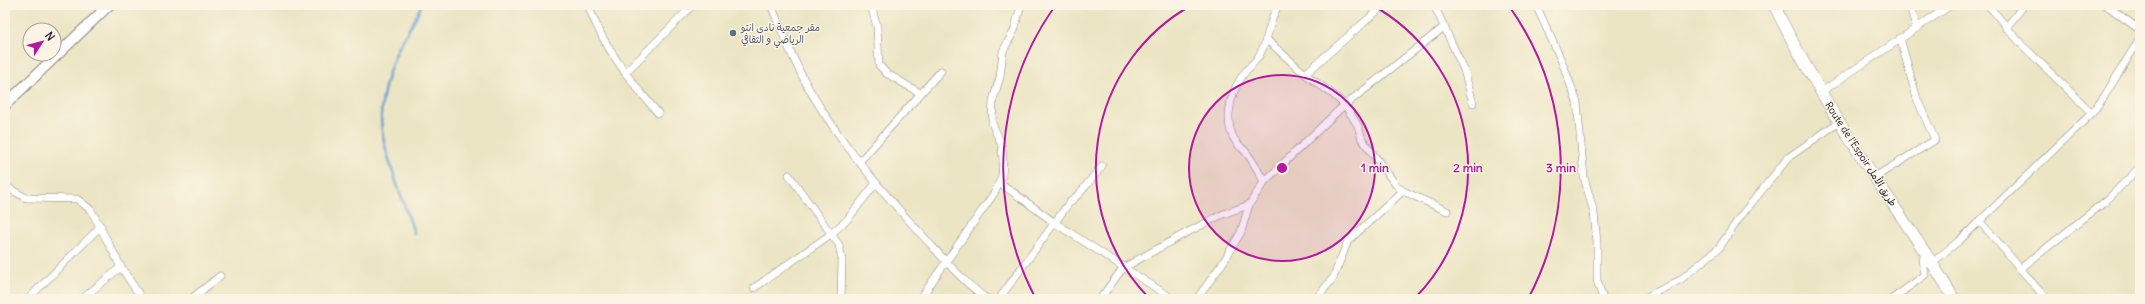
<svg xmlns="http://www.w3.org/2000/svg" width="2145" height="304" viewBox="0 0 2145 304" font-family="Delius,'Playpen Sans Arabic',sans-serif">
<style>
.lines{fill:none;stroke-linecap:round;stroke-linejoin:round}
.stream{stroke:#629fd3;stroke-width:2.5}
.minor-casing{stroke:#878480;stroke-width:8}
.primary-casing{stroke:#878480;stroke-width:12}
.trunk-casing{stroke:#878480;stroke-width:12}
.minor{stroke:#fff;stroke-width:7}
.primary{stroke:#fff;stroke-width:10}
.trunk{stroke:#fff;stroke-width:11}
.ring{fill:none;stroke:#b5179e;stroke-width:2}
.service-dot{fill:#5c6f8a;stroke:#fcf5e5;stroke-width:1.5}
.labels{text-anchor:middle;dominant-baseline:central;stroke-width:3;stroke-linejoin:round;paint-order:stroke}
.service-label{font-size:10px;fill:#4e5e75;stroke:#fcf5e5;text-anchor:start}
.street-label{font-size:10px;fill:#22223b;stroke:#fcf5e5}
.centre{fill:#b5179e;stroke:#fcf5e5;stroke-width:2}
.ring-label{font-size:12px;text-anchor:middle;font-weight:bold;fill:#b5179e;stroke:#fcf5e5;stroke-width:3;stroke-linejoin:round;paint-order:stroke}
</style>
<rect width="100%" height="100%" fill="#fcf5e5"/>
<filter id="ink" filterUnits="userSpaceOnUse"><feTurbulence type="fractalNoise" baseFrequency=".025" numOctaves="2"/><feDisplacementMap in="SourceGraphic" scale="8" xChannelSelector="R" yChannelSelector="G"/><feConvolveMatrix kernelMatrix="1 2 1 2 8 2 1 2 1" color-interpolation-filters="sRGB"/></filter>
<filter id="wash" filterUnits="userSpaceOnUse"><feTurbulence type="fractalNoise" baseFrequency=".012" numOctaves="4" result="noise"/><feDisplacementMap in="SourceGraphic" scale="16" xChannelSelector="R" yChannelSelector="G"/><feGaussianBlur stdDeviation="0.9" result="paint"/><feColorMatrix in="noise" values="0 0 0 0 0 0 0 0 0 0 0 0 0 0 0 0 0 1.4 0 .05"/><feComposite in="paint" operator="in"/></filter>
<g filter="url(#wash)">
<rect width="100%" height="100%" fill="#ece5c4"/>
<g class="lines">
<path class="stream" d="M414,233C404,202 390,170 383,137C377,109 386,77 397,51C404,35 415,22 421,5"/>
</g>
</g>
<g filter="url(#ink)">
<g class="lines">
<g class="minor-casing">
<g id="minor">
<path d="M771,5C784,36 797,70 815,99C845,148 883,193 922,235C943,258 962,281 987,299"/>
<path d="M871,5L877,27L879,65L886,73L920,93"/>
<path d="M1434,5L1464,70L1473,103"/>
<path d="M1536,5L1562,62L1577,102L1584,177L1594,213L1597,242V280L1603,299"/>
<path d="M1910,5L1916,28"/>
<path d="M1988,5L2022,45L2092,113"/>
<path d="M2106,5L2140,30"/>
<path d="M590,10C605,49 631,82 658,113"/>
<path d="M1777,10L1785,5"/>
<path d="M2006,28L2024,5"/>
<path d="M1266,39L1305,74L1335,96L1345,105L1358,126L1362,139L1396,185L1403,191L1447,211"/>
<path d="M625,73L693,5"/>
<path d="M1305,74L1384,5"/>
<path d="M1821,92L1951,5"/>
<path d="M860,161L941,71"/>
<path d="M789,175L839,245L842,260L841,299"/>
<path d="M1875,177L1935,140L1917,99L1900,38"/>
<path d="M999,182L1055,223L1173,299"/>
<path d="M1264,182C1258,171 1253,160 1245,151C1242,148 1238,145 1236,142C1223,124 1230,94 1241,78C1246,69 1255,63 1260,54C1269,38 1269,21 1278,5"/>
<path d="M5,186L26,198L77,199L91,210L121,267L142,299"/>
<path d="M1979,221C2003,246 2023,274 2047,299"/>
<path d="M1933,262L1960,240L2092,113L2104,97L2140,38"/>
<path d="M2020,269L2107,200L2140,167"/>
<path d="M754,288L831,234L847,220L876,183"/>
<path d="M28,299L101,226"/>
<path d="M82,299L121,267"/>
<path d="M191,299L220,276"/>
<path d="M920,299L995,192L1002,176L1003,161L1002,146L992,123L993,100L1000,77L1003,51L1014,31L1021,5"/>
<path d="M999,299L1069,203L1080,193L1102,166"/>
<path d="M1100,299L1123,268L1186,233L1223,214L1249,205"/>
<path d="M1197,299L1224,261L1241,232L1249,205L1264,182L1340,109L1444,27"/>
<path d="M1316,299L1333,278L1348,241L1403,191"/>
<path d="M1643,299L1680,280L1719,248L1740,217L1789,157L1839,122"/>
<path d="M1892,299L1925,275L1923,259L1927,252"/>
</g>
</g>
<g class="primary-casing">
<path id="primary" d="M5,105L109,5"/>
</g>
<g class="trunk-casing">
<path id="trunk" d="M1774,5C1803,65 1838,122 1875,178C1902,218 1930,257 1954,299"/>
</g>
<use href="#minor" class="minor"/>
<use href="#primary" class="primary"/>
<use href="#trunk" class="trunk"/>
</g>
</g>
<circle cx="1282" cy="168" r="93" fill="#b5179e" fill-opacity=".12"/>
<g class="ring">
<circle cx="1282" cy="168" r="93"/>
<path d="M1149 298A186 186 0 0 1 1192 5M1372 5A186 186 0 0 1 1415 298"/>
<path d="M1036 299A279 279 0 0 1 1055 6M1509 6A279 279 0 0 1 1528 299"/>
</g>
<circle class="service-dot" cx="733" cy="33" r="4"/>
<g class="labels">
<g class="service-label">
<text x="741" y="27">مقر جمعية نادي انتو<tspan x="741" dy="12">الرياضي و الثقافي</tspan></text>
</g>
<g class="street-label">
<text transform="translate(1861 154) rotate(57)">Route de l’Espoir طريق الأمل</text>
</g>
</g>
<circle cx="1282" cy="168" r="6" class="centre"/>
<g class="ring-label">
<text x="1375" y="172">1 min</text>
<text x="1468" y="172">2 min</text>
<text x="1561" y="172">3 min</text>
</g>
<rect width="2145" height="304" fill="none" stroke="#fcf5e5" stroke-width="20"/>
<g transform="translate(42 42) rotate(54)"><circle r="19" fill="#fcf5e5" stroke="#a5a1a1"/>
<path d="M0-3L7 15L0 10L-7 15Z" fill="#b5179e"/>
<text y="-6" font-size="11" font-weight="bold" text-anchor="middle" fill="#22223b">N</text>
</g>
</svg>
